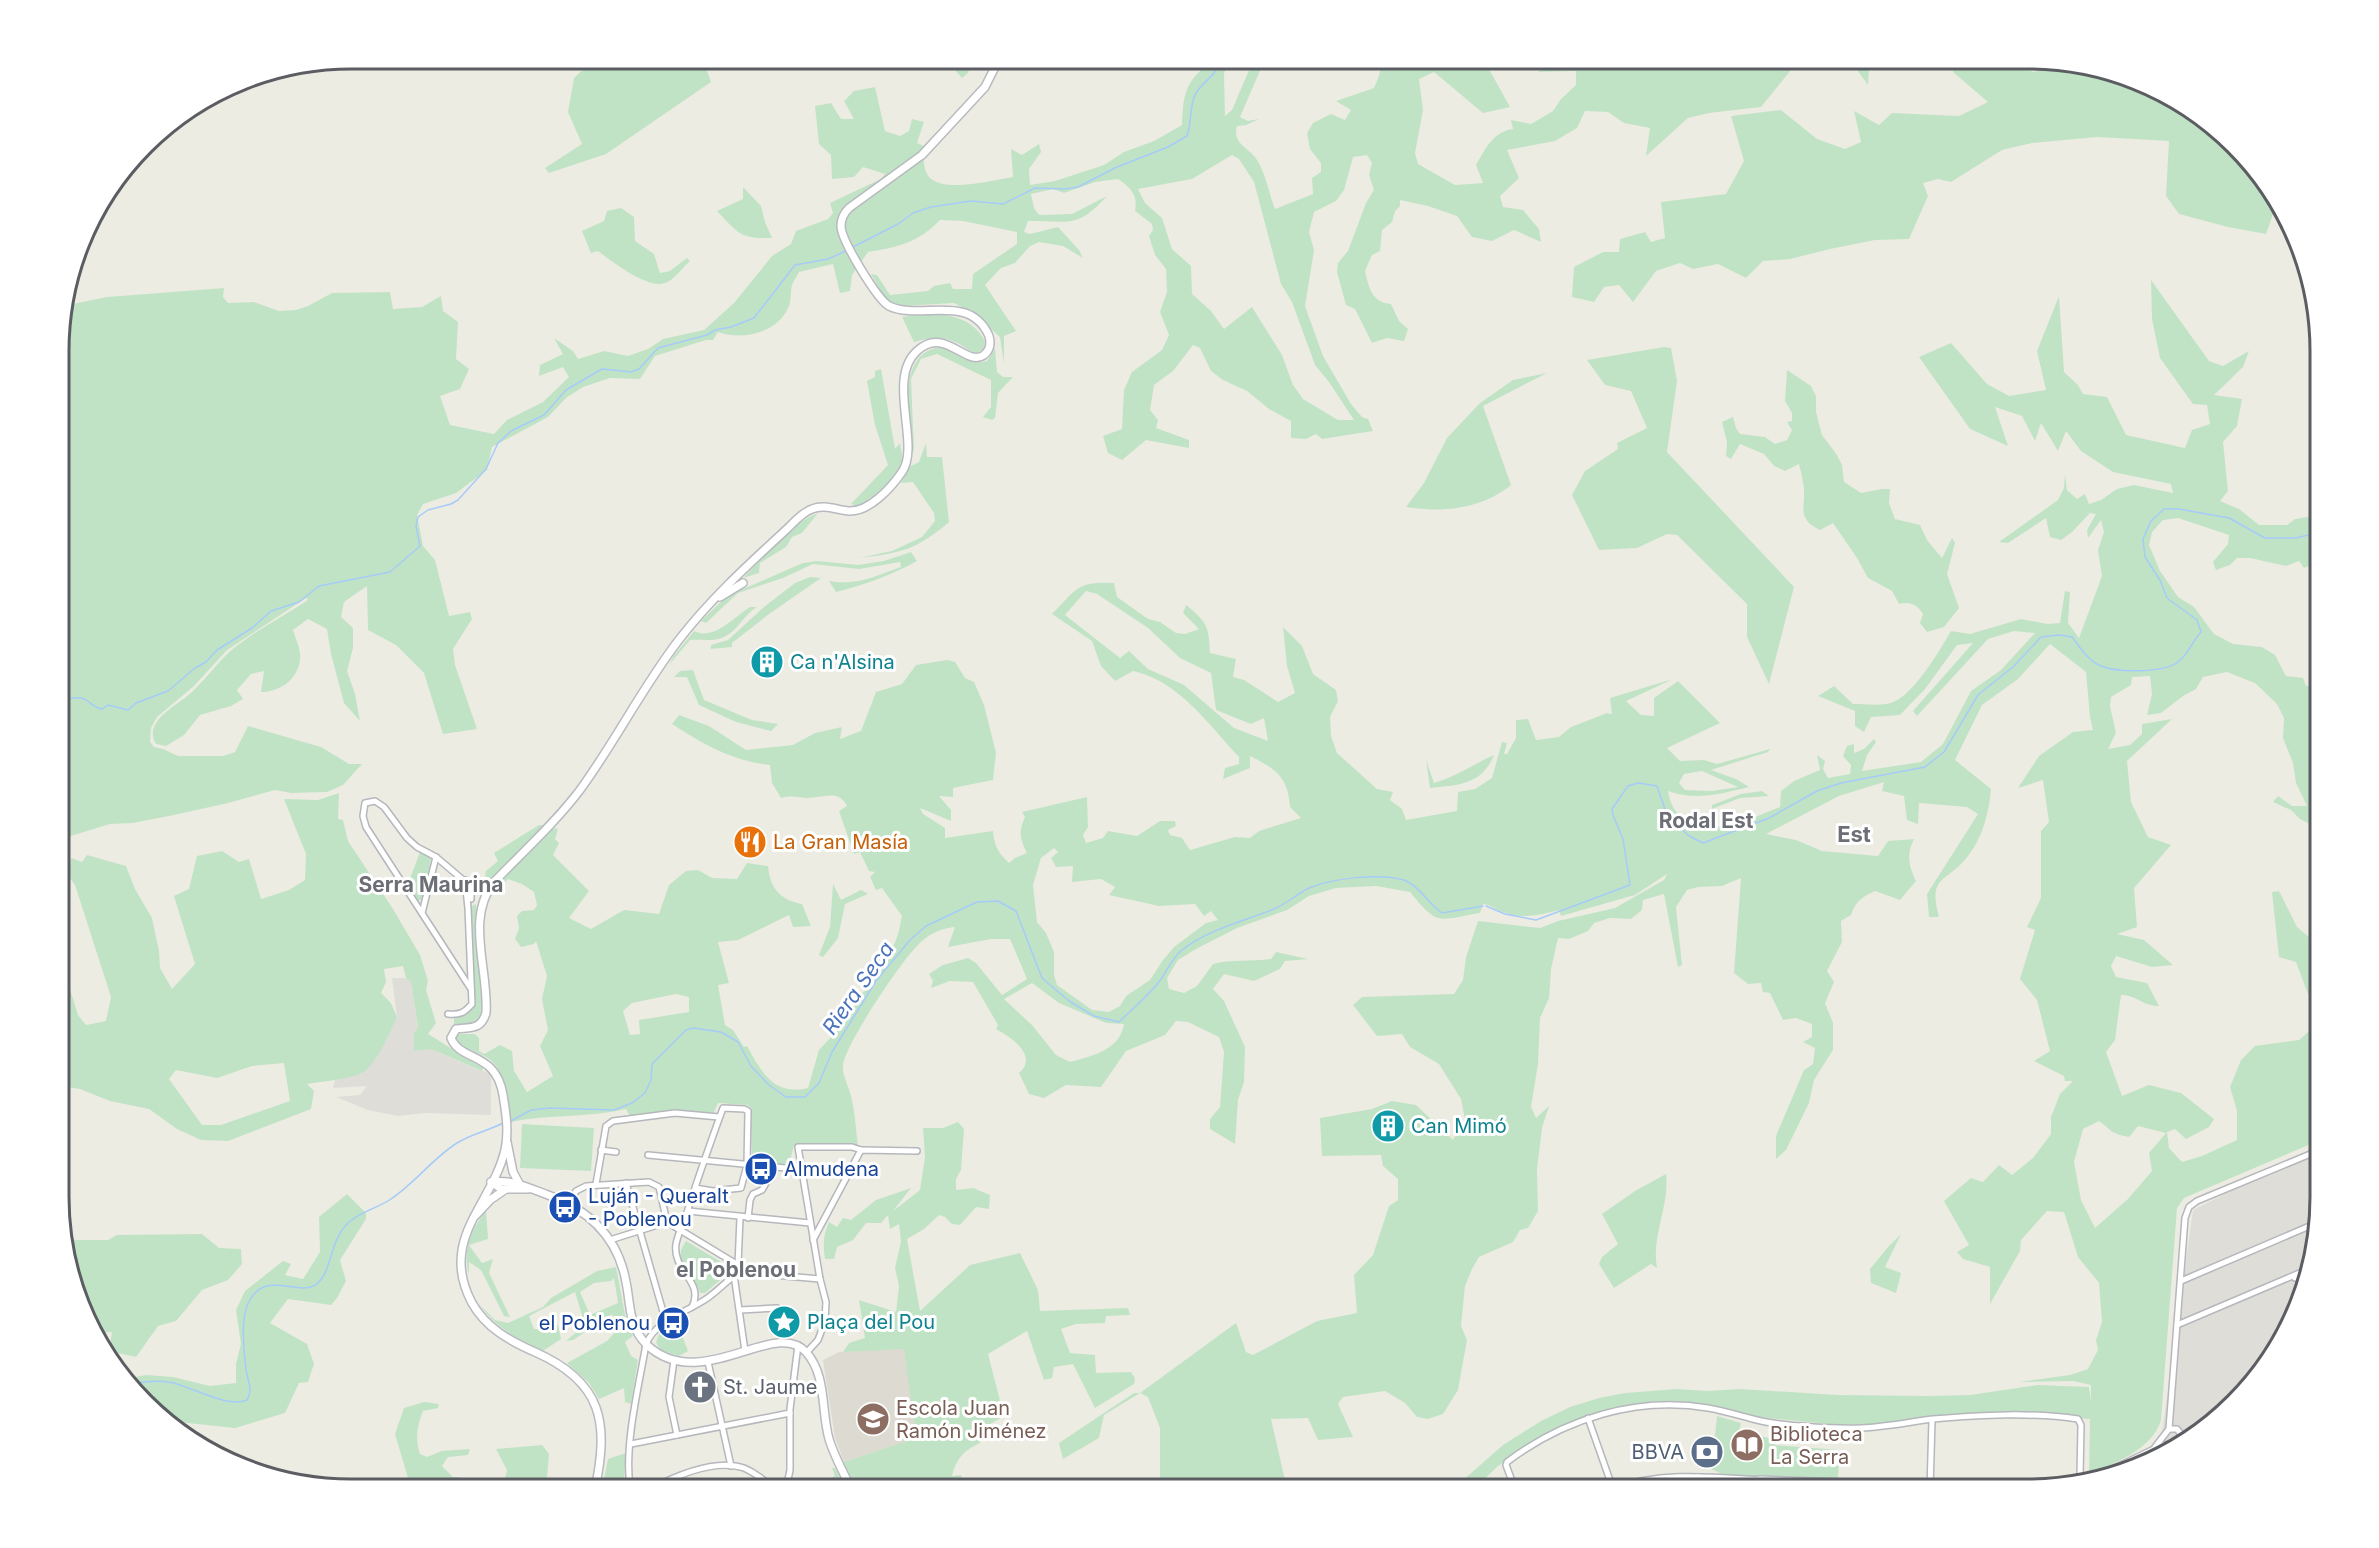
<svg xmlns="http://www.w3.org/2000/svg" width="2379" height="1548" viewBox="0 0 2379 1548" font-family="Inter,sans-serif">
<style>
.industrial{fill:#deddd7}
.education{fill:#dddbd1}
.green{fill:#c1e3c5;fill-rule:evenodd}
.lines{fill:none;stroke-linecap:round;stroke-linejoin:round}
.stream{stroke:#a6cbf9;stroke-width:1.5}
.street-casing{stroke:#b5b7bc;stroke-width:8}
.secondary-casing{stroke:#b8bac0;stroke-width:10}
.street{stroke:#fff;stroke-width:5}
.secondary{stroke:#fff;stroke-width:7}
.labels{text-anchor:middle;dominant-baseline:central;stroke-width:6;stroke-linejoin:round;paint-order:stroke}
.culture-label{font-size:20px;fill:#0d838f;stroke:#fff;text-anchor:start}
.food-label{font-size:20px;fill:#c56008;stroke:#fff;text-anchor:start}
.transit-label{font-size:20px;fill:#164399;stroke:#fff;text-anchor:start}
.worship-label{font-size:20px;fill:#5b616d;stroke:#fff;text-anchor:start}
.education-label{font-size:20px;fill:#785e54;stroke:#fff;text-anchor:start}
.service-label{font-size:20px;fill:#4e5e75;stroke:#fff;text-anchor:end}
.neighbourhood-label{font-size:21px;font-weight:bold;fill:#6c6f75;stroke:#fff}
.water-label{font-size:21px;font-style:italic;fill:#4b73bb;stroke:#fff}
.quarter-label{font-size:22px;font-weight:bold;fill:#6c6f75;stroke:#fff}
.rim{fill:none;stroke:#5b5d63;stroke-width:3}
</style>
<rect width="100%" height="100%" fill="#edece3"/>
<g class="industrial">
<path d="M392,978H406L411,982L418,1027L414,1033V1050L431,1049L476,1069L491,1073V1115L425,1113L398,1116L368,1110L336,1097L360,1095L367,1086L333,1088L335,1080L361,1074L397,1017Z"/>
<path d="M2320,1146V1216L2305,1291L2271,1360L2221,1417L2174,1450L2155,1458L2162,1433L2193,1210Z"/>
</g>
<path class="education" d="M905,1348L916,1439L844,1462L835,1438L823,1360L839,1352Z"/>
<g class="green">
<path d="M588,59H703L711,82L606,154L549,173L545,168L582,144L568,112L574,78L589,64Z"/>
<path d="M945,59H973L968,73L962,78Z"/>
<path d="M1208,59H1229L1224,74L1225,116L1232,110L1252,63L1262,66L1240,117L1248,121L1259,119L1246,125L1237,126C1232,145 1249,147 1257,160C1266,174 1269,194 1275,209L1313,194L1312,178L1321,172V163L1310,149L1307,133L1313,123L1331,114L1345,120L1351,110L1336,101L1374,88L1379,76L1382,59L1484,60L1510,107L1483,113L1434,72L1419,79L1423,110L1415,153L1418,164L1455,185L1483,183L1476,165C1485,149 1494,131 1513,129L1511,120L1531,124L1553,111L1561,99L1576,85V71L1537,72L1572,59H1800L1761,107L1709,113L1688,118L1646,156L1650,128L1624,123L1608,112L1585,111L1577,128L1555,141L1507,150L1519,178L1500,196L1503,207L1523,210L1539,229L1541,242L1514,230L1492,241L1472,237L1457,216L1428,206L1400,200V206L1395,211L1392,222L1382,230L1380,251L1372,255L1365,271C1369,287 1371,302 1391,304L1399,321L1408,329L1404,341L1387,338L1372,343L1355,309L1346,305L1337,272L1338,263L1348,251L1366,203L1374,190L1369,175L1372,163L1367,155L1353,157L1344,190L1336,201L1314,212L1309,232L1314,250L1305,306L1323,356L1351,404L1362,417L1368,419L1373,431L1322,439L1316,434L1306,439L1291,438V421L1269,409L1247,391L1223,380L1211,371L1200,348L1193,345L1173,371L1154,385L1150,410L1158,420L1156,428L1189,440V448L1146,440L1122,460L1108,453L1103,436L1122,429L1124,390L1132,372L1162,350L1169,335L1160,312L1167,292L1166,269L1155,255L1149,236L1153,230L1152,224L1135,211C1138,195 1131,188 1118,179L1095,182L1064,193L1053,189L1031,194L1034,208L1039,215L1072,214L1107,196C1077,229 1070,221 1028,221L1024,232L1030,234L1058,227L1079,250L1083,258L1063,246L1039,242L1030,246L1015,263L1001,268L985,285L1016,331L1004,336V364L1000,337L974,314L954,303L902,306L886,300L871,274L877,275L890,295L928,291L934,286L950,283L953,289H972L973,274L1017,244V232L963,221L940,220C918,243 898,247 868,252L852,275L850,291L840,293L833,264L799,272C797,276 794,280 792,285C790,292 792,301 788,308C777,333 742,341 718,332L713,340H706L655,356L640,379L610,378L583,387L566,398L548,417L492,447L487,470L456,493L423,504L417,515L423,546L435,560L449,616L470,612L472,619L453,649L455,665L477,729L443,734L424,673L396,645L368,630L367,586L344,602L341,617L353,628V648L347,671L355,694L360,721L344,703L331,654L327,629L308,619L293,630C295,637 299,645 300,653C302,676 282,692 261,692L264,671L251,674L237,690L243,699L231,706L200,715L184,735L166,746L156,744C142,721 178,705 192,692C207,678 218,661 234,648C256,630 284,616 308,600L306,598L227,650L194,686L157,717L151,728L150,742L154,747L163,749L178,756H223L235,752L248,726L321,747L349,764H362L343,785L327,792L291,793L275,790L228,803L174,815L133,823L110,824L61,839V313L63,306L107,297L224,288L223,297L228,303L254,302L279,311L296,310L308,306L332,293L390,292L393,309L422,307L441,296L443,311L458,322L456,359L469,369L460,389L440,396L450,425L494,434L507,420L543,402L569,377L563,367L539,376L540,365L563,354L554,338L573,351L578,359L604,351L628,356L648,349L663,339L704,330L734,303L772,256L791,244L796,231L828,219L833,213L830,203L881,179L885,174L863,167L854,177L832,179L831,155L819,144L815,106L831,103L841,119H854L844,101L854,91L875,87L885,131L900,136L909,131L912,119L924,122L917,143L924,146C924,156 922,170 930,178C946,193 993,180 1013,177L1011,149L1022,155L1039,144L1041,152L1029,169L1030,185L1055,181L1104,165L1124,152L1154,141L1182,125C1183,97 1184,83 1208,64ZM1232,155L1239,159L1254,182L1281,284L1292,302L1315,365L1329,382L1354,420H1338L1303,399L1293,385L1282,355L1252,307L1224,329L1211,311L1192,294L1191,266L1172,249L1162,218L1145,203L1138,189L1192,179Z"/>
<path d="M1269,59H1337L1321,68L1288,70Z"/>
<path d="M1849,59H1877L1869,67L1868,85Z"/>
<path d="M1955,59H2026L2032,72L2070,65L2122,74L2191,108L2248,158L2278,200L2266,234L2228,227L2179,214L2166,196L2169,141L2097,137L2032,143L2002,150L1951,182L1938,179L1923,183L1928,196L1909,239L1875,240L1830,249L1790,259L1763,261L1746,278L1718,264L1693,269L1680,263L1656,271L1633,302L1619,285L1604,287L1594,302L1572,297L1574,267L1603,252H1619L1620,239L1645,232L1651,242L1665,238L1661,202L1726,194L1744,161L1731,116L1781,110L1817,139L1845,149L1861,142L1854,111L1879,125L1892,113L1959,116L1988,102L1953,72L1957,59Z"/>
<path d="M743,187L761,206L765,222L772,238C740,239 738,233 717,211L743,199Z"/>
<path d="M621,208L634,217L635,241L654,254L660,273L670,271L687,258L690,261C683,267 674,280 665,283C649,290 611,261 598,251L591,253L582,231L604,221L607,211Z"/>
<path d="M2151,280L2209,361L2223,366L2249,351L2243,367L2214,395L2242,399L2237,426L2223,442L2228,491L2220,501L2239,509L2259,525H2287L2295,519L2320,515V561L2304,568L2299,561L2286,566L2250,558H2237L2230,565L2216,570L2213,562L2228,544L2229,535L2178,518L2163,520L2152,532L2149,545L2160,571L2178,597L2194,607L2214,634L2233,644L2262,647L2275,655L2286,676L2303,678L2306,686H2313L2320,690V700L2316,703L2313,710L2314,744L2320,758V829L2300,819L2291,810L2273,802L2278,796L2292,806H2307L2296,783L2293,763L2283,738L2284,718L2277,704L2255,683L2227,672L2203,677L2196,689L2183,696L2161,713L2147,715L2152,694L2150,676L2132,677L2131,685L2111,697L2110,706L2116,733L2108,749L2130,745L2142,734V724L2172,719L2127,761L2131,802L2148,837L2171,845L2134,888L2137,927L2117,934L2144,940L2173,965L2152,967L2116,956L2111,966L2116,977L2147,983L2159,1006C2142,1006 2137,995 2121,995L2115,1040L2106,1052L2122,1096L2149,1085L2181,1093L2214,1119L2209,1127L2186,1139L2175,1129L2167,1132L2169,1148L2182,1162L2202,1156L2237,1140V1111L2230,1087L2241,1060L2255,1046L2299,1040L2314,1027L2311,1015L2320,1019V1140L2184,1198L2177,1208L2161,1420C2152,1450 2115,1462 2089,1476L2090,1419L2023,1414L1868,1425L1828,1424L1759,1417L1706,1406L1656,1401L1626,1405L1576,1420L1547,1434L1498,1466L1474,1489H1453L1503,1445L1541,1421L1570,1407L1599,1398L1625,1393L1677,1389L1708,1391L1739,1389L1838,1395L1928,1396L1970,1395L2038,1385L2089,1387L2091,1401V1385L2073,1381L2019,1382L2070,1375L2088,1369L2098,1350L2096,1340L2102,1322L2099,1283L2078,1257L2064,1212L2047,1211L2021,1240L2020,1251L1990,1304V1267L1963,1259L1957,1252L1969,1245L1944,1201L1971,1178L1983,1182L1999,1165L2012,1175L2033,1158L2051,1134V1117L2060,1094L2073,1081H2065L2064,1076L2034,1061L2050,1051L2037,1000L2020,979L2035,930L2027,927L2041,898V831L2049,822L2043,780L2018,788L2039,756L2073,732L2093,730L2090,717L2086,672L2050,644L2018,679L1982,705L1955,760L1991,789C1989,812 1983,837 1968,856C1948,883 1927,874 1939,917H1929L1927,894L1978,814L1967,807L1919,803L1918,824L1907,820L1904,796L1882,791L1884,782L1839,796L1766,834L1796,840L1822,851L1878,856L1888,841L1914,839C1906,855 1909,866 1916,881L1900,900L1875,891C1862,897 1856,901 1851,915L1841,921L1842,942L1827,971L1834,982L1825,1003L1833,1023V1050L1814,1080L1809,1103L1786,1150L1776,1159V1136L1804,1070L1813,1064L1815,1048L1803,1042L1812,1037V1024L1796,1018L1783,1020L1770,993L1763,992L1761,983L1748,984L1734,973L1741,878L1722,886L1698,887L1687,890L1676,907L1682,965L1678,967L1664,894L1643,900L1642,910L1631,919L1610,918L1594,923L1588,931L1569,939L1558,938L1551,969L1549,998L1540,1018L1538,1064L1531,1107L1536,1118L1549,1106L1542,1128L1537,1169L1538,1211L1528,1228L1520,1230L1513,1242L1479,1257L1472,1269L1465,1286L1461,1326L1467,1340L1461,1373L1458,1390L1443,1414L1428,1419L1417,1417L1405,1403L1385,1391L1343,1397L1338,1404L1353,1437L1318,1440L1308,1418L1271,1419L1287,1489H1160V1428L1148,1397L1140,1393L1104,1415L1099,1438L1063,1459L1059,1443L1134,1393H1140L1236,1323L1246,1352L1253,1355L1317,1321L1357,1313L1354,1275L1373,1255L1389,1206L1398,1200V1179L1383,1166L1381,1155L1322,1156L1320,1118L1372,1109L1392,1101L1416,1105L1453,1140L1465,1120L1461,1099L1439,1064L1410,1047L1402,1034L1377,1036L1353,1005L1362,997L1454,994L1463,980L1466,957L1478,921L1540,928L1558,921L1615,908L1664,880L1667,874L1635,895L1561,916L1559,910C1541,915 1524,919 1506,913C1497,911 1492,905 1483,904L1480,913C1438,920 1438,927 1410,892L1376,886L1336,888L1309,896L1287,910L1237,928L1196,949L1178,960L1167,978L1169,989L1184,993L1197,986L1213,964C1231,959 1251,962 1271,959L1276,952L1308,959L1285,961L1280,969L1254,981L1224,974L1213,989L1224,1001L1245,1047L1244,1082L1238,1100L1235,1144L1210,1129V1119L1220,1107L1224,1052L1219,1037L1188,1022L1176,1021L1165,1035L1126,1051L1101,1087L1066,1085L1044,1098L1029,1094L1019,1073C1039,1056 1011,1037 996,1029L998,1025L973,982L950,981L931,988L933,981L929,974L943,965L968,958L976,963L1002,995L1027,979L1010,939H991L948,947L955,927C943,928 931,933 922,941C904,956 846,1043 843,1065C842,1075 849,1087 851,1096C855,1112 856,1130 858,1146L794,1145L789,1165L752,1161L751,1108L747,1105L718,1103L713,1114L681,1112L630,1116L626,1109C588,1118 549,1114 510,1122C508,1101 507,1072 489,1059C480,1053 468,1049 458,1045L456,1038L457,1034H475L479,1038V1051L484,1054L500,1045L512,1051L514,1071L527,1092L553,1076L540,1046L548,1030L542,999L547,976L536,941L534,944L521,947L515,939L519,928L517,916L522,911L534,910L537,905L534,892L522,884L508,879L502,885L500,882L546,833L555,828L558,829L555,839L559,843L553,855L589,891L569,918L591,929L624,910L659,914L669,885L686,871L698,870L712,878L737,879L747,863L768,866C770,888 780,900 802,904L811,926L793,927L789,915L738,940L718,942L729,983L718,985L725,1025L733,1030L744,1047L747,1046C762,1073 774,1096 808,1088L819,1050L842,1025L859,996L867,989C867,956 887,961 896,940C899,933 900,924 902,916L882,888L876,890L870,877L875,872L869,871L860,852L854,854L839,811L847,806C838,788 821,799 806,798C796,797 791,795 781,798L772,783L770,765C732,761 703,744 672,724L679,715L709,726L746,750L793,745L815,733L842,727L840,739L861,731L876,692L902,684L916,665L947,660L955,662L965,678L974,682L984,705L996,753L993,780L953,788V797L939,796L951,810V821L920,808L923,814L945,828V838L993,831C994,845 998,853 1009,863L1015,858L1027,853C1020,839 1018,832 1025,817L1022,812L1087,797L1088,827L1083,835L1086,843L1103,838L1108,831L1137,836L1160,821H1175L1176,826L1168,830L1170,835L1182,838L1190,850L1235,837L1250,838L1259,831L1301,818L1290,807C1288,777 1276,769 1250,756V768L1223,779L1225,768L1239,764V757C1208,724 1179,681 1133,671L1115,681L1101,666L1092,641L1052,614C1077,589 1076,581 1114,583L1117,597L1148,619L1160,622L1176,633L1185,634L1199,629L1183,613L1186,605C1207,622 1209,626 1210,653L1236,659L1233,677L1244,680L1278,702L1295,693L1287,666L1283,627L1302,646L1313,674L1336,690L1338,701L1330,717L1331,736L1337,753L1377,789L1393,792L1390,800L1402,809L1406,820L1457,811L1458,792L1475,789L1492,778L1502,742L1507,743L1504,754H1507L1516,738V720L1528,719L1536,740L1559,737L1571,727L1607,713L1612,714L1610,698L1673,679L1626,701L1641,715L1654,716V698L1678,681L1720,723L1667,748L1680,761L1704,760L1717,764L1770,749L1768,752L1711,770L1736,779L1749,787C1721,794 1695,801 1668,791C1671,808 1676,815 1693,822C1723,835 1751,818 1780,807L1781,791L1794,781L1820,770L1817,755L1825,761L1823,769L1828,778L1850,774L1851,765L1843,756L1847,746L1854,744V753L1864,749L1874,739L1876,742L1867,755L1862,771L1921,762L1943,744L1971,691L2001,670L2035,633L2014,631L1988,639L1917,716L1913,711L1973,643L1957,645L1925,689L1900,715L1871,717L1864,732L1855,726V711L1818,696L1834,686L1853,704C1864,704 1880,706 1891,703C1913,696 1940,650 1951,631L1970,634L2021,619L2048,624L2060,623L2065,591L2070,592L2068,623L2079,638L2102,576L2098,550L2104,532L2101,520L2088,538L2087,530L2096,514L2090,513L2072,532L2061,540L2050,537L2046,518L2008,543L1999,542L2058,500L2064,488L2065,474L2067,490L2077,499L2085,494L2089,504L2101,500L2117,489L2134,485L2173,493L2171,484L2113,472L2081,451L2066,431L2058,451L2041,423L2035,441L2022,416L1995,407L2008,446L1970,429L1919,357L1951,343L1987,384L2009,396L2046,390L2037,351L2059,296L2064,372L2078,385L2083,394L2107,397L2126,435L2185,448L2192,430L2210,424L2207,405L2193,404L2160,358L2152,319ZM1086,591L1097,594L1148,628L1180,658L1211,673L1216,710L1251,724L1264,718L1268,741L1234,728L1184,685L1148,669L1129,651L1120,658L1065,615ZM1702,771L1738,787L1712,791L1685,790L1679,783L1684,774ZM1054,848L1058,852L1051,858L1056,867L1073,866L1072,882L1101,879L1115,887L1109,895L1159,906L1195,904L1204,916L1211,911L1218,920L1206,923L1174,947L1163,960L1150,980L1126,996L1120,1006L1109,1012L1092,1010L1057,985L1054,975V952L1046,933L1037,922L1033,885L1041,858ZM1032,983L1059,1003L1106,1023L1124,1024C1120,1050 1092,1056 1070,1062L1056,1055L1032,1025L1004,999ZM676,994L689,997V1012L639,1020L640,1034L630,1035L623,1011L632,1003ZM2099,1121C2113,1131 2109,1133 2129,1137L2138,1126L2166,1133L2149,1153L2152,1171L2128,1199L2095,1228L2081,1200L2074,1162L2083,1129Z"/>
<path d="M922,314C948,314 971,316 985,341L984,348L978,353C970,352 968,349 961,345C946,336 931,337 914,342L902,317Z"/>
<path d="M942,347C957,354 970,366 987,361L995,348L997,372L1003,377H1013L998,393L995,418L992,420L983,417L991,407V380L937,354L921,359L911,379L914,450L911,455C910,421 894,351 942,347Z"/>
<path d="M1664,347L1671,348L1677,381L1667,452L1794,587L1769,684L1747,637V604L1677,535L1667,534L1637,548L1599,550L1572,495L1585,471L1618,449L1617,443L1647,428L1631,391L1605,385L1587,360Z"/>
<path d="M881,369L895,449L900,443C901,449 903,457 902,463C898,477 871,500 857,506L851,504L888,465L875,425L867,381L875,377V371Z"/>
<path d="M1787,370L1811,386L1816,396V412L1822,435L1837,455L1842,465L1844,482L1861,493L1882,489H1890L1889,503L1895,519L1920,525L1927,540L1942,558L1952,538L1955,543L1947,574L1959,608L1944,627L1927,632L1920,623L1923,614C1917,604 1910,601 1899,604L1892,591L1868,578L1857,558L1833,523L1820,530C1797,519 1805,509 1804,489C1803,480 1801,472 1799,464L1785,471L1774,466L1764,454L1740,444L1731,459L1726,456L1727,442L1722,422L1733,417L1736,428L1740,434L1765,437L1775,444L1787,440L1792,430L1787,422L1792,421V413L1785,401Z"/>
<path d="M1547,373L1483,406L1511,485C1482,509 1442,513 1406,507L1424,483L1447,438L1480,403L1513,380Z"/>
<path d="M926,443L927,457H942L949,522C916,550 901,553 859,558L892,551L922,537L935,521L934,513L913,482L901,483L909,467L919,462Z"/>
<path d="M818,513L802,533L792,537L786,547L760,563L759,573L743,578C764,557 791,523 818,513Z"/>
<path d="M911,552L917,561C892,575 864,585 836,592L829,581C856,586 876,576 901,567L900,562L859,569L813,564L783,578L738,593L706,623L701,621L727,596L803,563L817,561L858,565L884,561Z"/>
<path d="M810,577L821,578L769,614L732,643V647L711,649V645L728,640L764,607L795,583Z"/>
<path d="M750,607H757C743,615 738,631 724,637C715,642 700,639 690,640L669,665L673,657L694,631C714,641 734,617 750,607Z"/>
<path d="M693,670L704,700L752,720L778,724L771,731L736,722L699,705L687,677H674L680,671Z"/>
<path d="M1494,755C1482,785 1458,785 1430,788L1426,760L1434,783C1455,777 1474,764 1494,755Z"/>
<path d="M1762,791L1769,796L1740,798L1712,809V805L1741,794Z"/>
<path d="M339,793L338,819L343,820L348,841L393,909L420,955L428,981L426,990L436,1023L428,1034L483,1068L482,1071L431,1049L414,1051V1033L418,1027L411,982L406,978L403,966L384,969L386,982L381,993L391,1003L397,1017C389,1033 376,1068 358,1075C342,1080 324,1081 307,1084L314,1091L311,1109L228,1141L201,1140L177,1129L149,1109L110,1101L80,1089L61,1086V960L78,1015L86,1025L106,1021L111,997L75,885L69,877L71,858L82,862L87,855L126,866L135,889L152,918L159,951L160,968L172,989L195,964L174,896L189,889L197,856L222,851L239,862L249,859L261,899L289,890L305,880L306,854L284,799L318,800ZM284,1063L290,1101L221,1125H202L169,1079L176,1070L217,1078L252,1066Z"/>
<path d="M539,825H544L492,879L485,876L486,871L498,861L494,853Z"/>
<path d="M420,852L431,858L423,898L417,902L408,884Z"/>
<path d="M2320,874V917L2316,933L2320,936V974L2314,998L2308,994L2296,962L2279,957L2272,892L2279,891L2297,927L2310,938Z"/>
<path d="M833,884L841,900L861,890L868,894L845,904L838,938L823,957L819,955L830,927Z"/>
<path d="M476,904L484,1006C477,1025 474,1025 454,1026V1014L459,1015L472,1004L468,908Z"/>
<path d="M958,1122L964,1129L961,1170L956,1179V1190L973,1188L990,1195L989,1209L976,1207L960,1225L952,1224L945,1217L939,1215L924,1229L907,1239L920,1311L970,1265L1020,1253L1038,1290L1040,1311L1128,1308L1130,1315L1106,1316L1105,1323L1076,1324L1061,1329L1070,1353L1095,1355L1096,1373L1131,1372L1135,1378L1134,1384L1095,1408L1073,1364L1054,1367L1052,1378L1044,1380L1027,1331L988,1354L1004,1416L978,1431L980,1443C964,1450 956,1459 952,1476L961,1475L965,1489H855L843,1464L844,1462L916,1438L904,1349L843,1352L849,1343L865,1338L859,1300L896,1312L899,1286L895,1268L901,1242L899,1224L890,1229L888,1215L881,1223H866L853,1240L837,1247L834,1259H825C823,1245 823,1236 829,1222L837,1227L843,1218L851,1220L876,1200L911,1188L893,1211L920,1190L925,1157L923,1128H943Z"/>
<path d="M522,1124L594,1128L591,1171L520,1168Z"/>
<path d="M1666,1174C1670,1205 1651,1236 1657,1268L1651,1264L1614,1288L1599,1264L1602,1257L1618,1244L1602,1214L1635,1191Z"/>
<path d="M347,1194L366,1213V1219L340,1260L346,1281L337,1298L331,1305L288,1299L270,1323L307,1344L314,1364L308,1382L299,1383L285,1413L235,1428L178,1422L169,1419L130,1378L146,1375L173,1377L210,1386L236,1383V1364L241,1344L236,1310L245,1291L283,1261L291,1264L285,1275L303,1279L320,1252L319,1217Z"/>
<path d="M486,1210L488,1239L469,1245L482,1263L493,1259L489,1273L510,1317L504,1316L481,1270L469,1262V1275C462,1249 471,1231 486,1210Z"/>
<path d="M202,1234L219,1248L241,1249L242,1264L228,1280L202,1290L176,1321L158,1326L136,1357L109,1351L112,1332L94,1333L63,1240H108L117,1235Z"/>
<path d="M1901,1234L1885,1267L1901,1273L1896,1293L1871,1283L1870,1269L1888,1247Z"/>
<path d="M686,1241L733,1269L705,1293H700C694,1274 670,1263 686,1241Z"/>
<path d="M616,1267L627,1325L633,1336L625,1342L631,1356L638,1360L631,1404L625,1402L624,1388L599,1399L589,1383L567,1363L607,1341L617,1330L612,1314L573,1340L566,1341L585,1325L575,1292L529,1316L534,1329L543,1330L547,1320L558,1325L561,1339L543,1351C516,1338 497,1329 479,1304L495,1320L508,1323L543,1307L551,1298L597,1271ZM614,1278L618,1303L590,1315L580,1292L594,1283L611,1281Z"/>
<path d="M677,1323L688,1351L679,1356L660,1350L656,1342L659,1334Z"/>
<path d="M424,1402L439,1404L438,1408L423,1411C417,1426 415,1438 420,1454L427,1457L442,1451L470,1449L468,1455L448,1457L442,1466L453,1477H460L462,1488L498,1487L504,1483L507,1470L496,1449L542,1445L549,1454L546,1489H405L408,1478L395,1434L404,1408Z"/>
<path d="M1717,1416L1741,1423L1739,1433L1776,1439L1775,1445L1839,1450L1838,1481L1724,1475L1709,1468L1712,1465Z"/>
<path d="M626,1453L624,1482L628,1489H602L608,1459Z"/>
<path d="M832,1468H835L846,1489H792L793,1487L821,1483L835,1476Z"/>
</g>
<g class="lines">
<g class="stream">
<path d="M1298,59L1310,61L1318,59"/>
<path d="M853,247L898,224L913,213L931,207L971,201L1003,204L1035,188L1065,189L1078,187L1117,167L1168,147L1187,136C1192,123 1189,105 1196,93C1204,80 1218,75 1220,59"/>
<path d="M61,701C71,698 81,695 89,702C94,706 96,708 102,709L108,705L128,710L136,703L168,691L195,668L206,662L217,650L252,628L271,611L299,602L319,586L390,572L420,546L416,526L418,517L428,510L451,504L458,500L486,469L498,443L511,431L544,415L566,390L602,369L631,372L639,369L658,348L707,335L715,330L731,327L754,318L795,265L828,259L848,250"/>
<path d="M1486,906L1505,914L1536,920L1630,885L1623,839L1613,815L1612,809L1628,786L1638,783L1657,786L1667,815L1689,836L1703,843L1769,818L1817,791L1841,783L1925,767L1944,752L1978,695L2014,666L2041,637L2059,635L2072,637C2080,647 2088,661 2101,666C2118,673 2163,673 2178,662C2188,655 2193,640 2201,632L2197,620L2167,598L2160,580L2145,557L2143,539L2151,521L2164,509H2179L2229,518L2265,538H2296L2320,532"/>
<path d="M511,1121L531,1110L550,1108L614,1110L632,1103L645,1093L651,1080L652,1064L686,1030L693,1028L721,1032L738,1042L751,1066L769,1085L786,1097H805L819,1083L832,1052L876,981L910,940L926,926L977,902L998,901L1016,911L1042,978L1069,1001L1094,1016L1119,1022C1132,1009 1147,997 1158,983C1167,972 1171,959 1182,950C1209,929 1242,922 1274,909C1286,904 1297,894 1309,888C1334,878 1378,873 1404,880C1418,885 1429,904 1442,913L1483,906"/>
<path d="M135,1383C146,1382 157,1380 168,1382C190,1385 227,1409 247,1400C254,1388 247,1381 246,1369C244,1353 241,1321 247,1306C264,1265 299,1300 318,1283C332,1270 330,1240 348,1223C359,1212 378,1208 391,1199C415,1183 433,1158 457,1143C471,1134 488,1131 503,1123"/>
</g>
<g class="street-casing">
<g id="street">
<path d="M471,899V893L475,886L486,893"/>
<path d="M422,913L436,857"/>
<path d="M471,989L366,827L363,816L365,803L375,801L384,807L407,838L417,847L436,857L462,879L475,886L494,882"/>
<path d="M448,1014C460,1015 464,1013 472,1004L468,908L465,880"/>
<path d="M601,1150L616,1152"/>
<path d="M648,1155L849,1174"/>
<path d="M626,1183L666,1322"/>
<path d="M596,1184L606,1126L613,1121L675,1113L719,1117"/>
<path d="M569,1203L576,1191L586,1186L649,1182L659,1187L667,1222"/>
<path d="M688,1211L810,1223"/>
<path d="M748,1218L750,1200L753,1194L762,1190L766,1183L768,1167"/>
<path d="M667,1222L738,1265L740,1218"/>
<path d="M610,1240L667,1222"/>
<path d="M813,1240L861,1150L917,1151"/>
<path d="M734,1275L745,1351"/>
<path d="M2295,1278L2308,1277"/>
<path d="M2181,1281L2319,1222"/>
<path d="M692,1307C705,1281 672,1272 676,1244C678,1233 685,1220 688,1209C699,1175 711,1141 723,1108L744,1109L748,1111L747,1165L741,1188L713,1191L695,1188"/>
<path d="M740,1310L777,1308"/>
<path d="M2177,1325L2309,1269"/>
<path d="M807,1352L818,1340L825,1321L826,1302L820,1279L798,1147H852L861,1150"/>
<path d="M674,1360L669,1397L677,1435"/>
<path d="M708,1362L731,1466"/>
<path d="M1588,1418L1613,1489C1660,1471 1712,1477 1760,1480V1489"/>
<path d="M2169,1429L2185,1218L2189,1207L2197,1201L2320,1150"/>
<path d="M2169,1429H2177L2180,1433V1439"/>
<path d="M631,1444L790,1413"/>
<path d="M2155,1447L2169,1429"/>
<path d="M1698,1477L1701,1489"/>
<path d="M2074,1484L2088,1481L2162,1445L2176,1444L2180,1439"/>
<path d="M1930,1486L1960,1489"/>
<path d="M634,1489L630,1486C624,1445 639,1386 646,1344C656,1320 687,1312 706,1299C718,1291 728,1279 740,1272L820,1279"/>
<path d="M650,1489C675,1476 715,1458 744,1468C756,1473 765,1481 774,1489"/>
<path d="M786,1489L790,1470V1409L798,1345"/>
<path d="M1515,1489L1506,1465L1507,1462C1564,1419 1636,1396 1708,1408C1726,1411 1743,1417 1761,1421C1785,1426 1835,1429 1861,1428C1885,1427 1909,1422 1933,1419C1981,1415 2031,1412 2078,1419L2081,1425L2080,1476L2082,1482"/>
<path d="M1930,1489L1932,1420"/>
<path d="M2037,1489L2056,1487"/>
</g>
</g>
<g class="secondary-casing">
<g id="secondary">
<path d="M720,597L743,583"/>
<path d="M507,1142L513,1172L520,1185"/>
<path d="M491,1182C511,1179 529,1188 548,1195C589,1210 618,1237 626,1282C631,1306 628,1326 647,1345C701,1395 775,1317 806,1352C827,1375 821,1411 829,1439C834,1456 844,1473 851,1489"/>
<path d="M491,1182L501,1189H528"/>
<path d="M476,1215L490,1200L506,1189"/>
<path d="M595,1489C609,1423 603,1382 535,1352C510,1341 486,1328 472,1303C438,1239 492,1205 505,1150C509,1132 506,1113 503,1095C496,1051 460,1062 451,1038L456,1029C471,1027 481,1030 486,1013C489,971 465,918 494,882C523,852 555,823 580,790C615,742 642,688 678,641C710,599 750,563 788,528C795,521 803,512 812,509C824,504 837,510 849,511C869,512 891,488 902,472C921,445 886,379 917,351C945,325 966,368 984,355C990,350 991,343 989,336C970,292 920,321 889,306C877,299 841,240 841,226C841,218 844,213 849,208L922,155L985,87L994,69L996,59"/>
<path d="M1725,1489L1740,1483L1760,1480L1930,1486"/>
</g>
</g>
<use href="#street" class="street"/>
<use href="#secondary" class="secondary"/>
</g>
<defs>
<g id="building-disc" transform="scale(1.725)"><circle r="9.5" fill="#0f9aa8" stroke="#fff"/><path d="M-4-6H4V6H1V3H-1V6H-4ZM-2.5-4.3h1.7v1.8h-1.7ZM.8-4.3h1.7v1.8H.8ZM-2.5-1h1.7V.8h-1.7ZM.8-1h1.7V.8H.8Z" fill="#fff"/></g>
<g id="restaurant-disc" transform="scale(1.725)"><circle r="9.5" fill="#e8710a" stroke="#fff"/><path d="M-5-6h1v4h1v-4h1v4h1v-4h1v5L-1.5 .5V6h-2V.5L-5-1ZM5-6V6H3V1.5H1.5Q1.5-4 5-6Z" fill="#fff"/></g>
<g id="bus-disc" transform="scale(1.725)"><circle r="9.5" fill="#1a4fb4" stroke="#fff"/><path d="M-5-6H5V4H4V6H2V4H-2V6H-4V4H-5ZM-3.5-4V0h7V-4ZM-3.5 1.2v1.5H-2V1.2ZM2 1.2v1.5H3.5V1.2Z" fill="#fff"/></g>
<g id="sight-disc" transform="scale(1.725)"><circle r="9.5" fill="#0f9aa8" stroke="#fff"/><path d="M0-6L1.8-2.2L6-1.7L2.9 1.2L3.7 5.4L0 3.3L-3.7 5.4L-2.9 1.2L-6-1.7L-1.8-2.2Z" fill="#fff"/></g>
<g id="church-disc" transform="scale(1.725)"><circle r="9.5" fill="#6b7280" stroke="#fff"/><path d="M-1.2-6h2.4v3.5h3.3v2.4h-3.3V6h-2.4V-.1h-3.3v-2.4h3.3Z" fill="#fff"/></g>
<g id="school-disc" transform="scale(1.725)"><circle r="9.5" fill="#8d6e63" stroke="#fff"/><path d="M0-5L7-2L0 1L-7-2ZM-4 1L0 2.5L4 1V4Q0 6-4 4Z" fill="#fff"/></g>
<g id="library-disc" transform="scale(1.725)"><circle r="9.5" fill="#8d6e63" stroke="#fff"/><path d="M-6-4Q-3-5.5-.7-3.5V5Q-3 3-6 4ZM6-4Q3-5.5 .7-3.5V5Q3 3 6 4Z" fill="#fff"/></g>
<g id="bank-disc" transform="scale(1.725)"><circle r="9.5" fill="#5c6f8a" stroke="#fff"/><path d="M-6-4H6V4H-6ZM0-2.3a2.3 2.3 0 1 0 0 4.6a2.3 2.3 0 1 0 0-4.6Z" fill="#fff"/></g>
</defs>
<g fill-rule="evenodd">
<use href="#building-disc" x="767" y="662"/>
<use href="#restaurant-disc" x="750" y="842"/>
<use href="#building-disc" x="1388" y="1126"/>
<use href="#bus-disc" x="761" y="1169"/>
<use href="#bus-disc" x="565" y="1207"/>
<use href="#sight-disc" x="784" y="1322"/>
<use href="#bus-disc" x="673" y="1323"/>
<use href="#church-disc" x="700" y="1387"/>
<use href="#school-disc" x="873" y="1419"/>
<use href="#library-disc" x="1747" y="1445"/>
<use href="#bank-disc" x="1707" y="1452"/>
</g>
<g class="labels">
<g class="culture-label">
<text x="790" y="662">Ca n'Alsina</text>
<text x="1411" y="1126">Can Mimó</text>
<text x="807" y="1322">Plaça del Pou</text>
</g>
<g class="food-label">
<text x="773" y="842">La Gran Masía</text>
</g>
<g class="transit-label">
<text x="784" y="1169">Almudena</text>
<text x="588" y="1196">Luján - Queralt<tspan x="588" dy="23">- Poblenou</tspan></text>
<text x="650" y="1323" text-anchor="end">el Poblenou</text>
</g>
<g class="worship-label">
<text x="723" y="1387">St. Jaume</text>
</g>
<g class="education-label">
<text x="896" y="1408">Escola Juan<tspan x="896" dy="23">Ramón Jiménez</tspan></text>
<text x="1770" y="1434">Biblioteca<tspan x="1770" dy="23">La Serra</tspan></text>
</g>
<g class="service-label">
<text x="1684" y="1452">BBVA</text>
</g>
<g class="neighbourhood-label">
<text x="1706" y="820">Rodal Est</text>
<text x="431" y="884">Serra Maurina</text>
<text x="736" y="1269">el Poblenou</text>
</g>
<g class="water-label">
<text transform="translate(858 988) rotate(-55)">Riera Seca</text>
</g>
<g class="quarter-label">
<text x="1854" y="834">Est</text>
</g>
</g>
<path d="M0 0H2379V1548H0ZM351 69H2028A282 282 0 0 1 2310 351V1197A282 282 0 0 1 2028 1479H351A282 282 0 0 1 69 1197V351A282 282 0 0 1 351 69Z" fill="#fff" fill-rule="evenodd"/>
<path class="rim" d="M351 69H2028A282 282 0 0 1 2310 351V1197A282 282 0 0 1 2028 1479H351A282 282 0 0 1 69 1197V351A282 282 0 0 1 351 69Z"/>
</svg>
